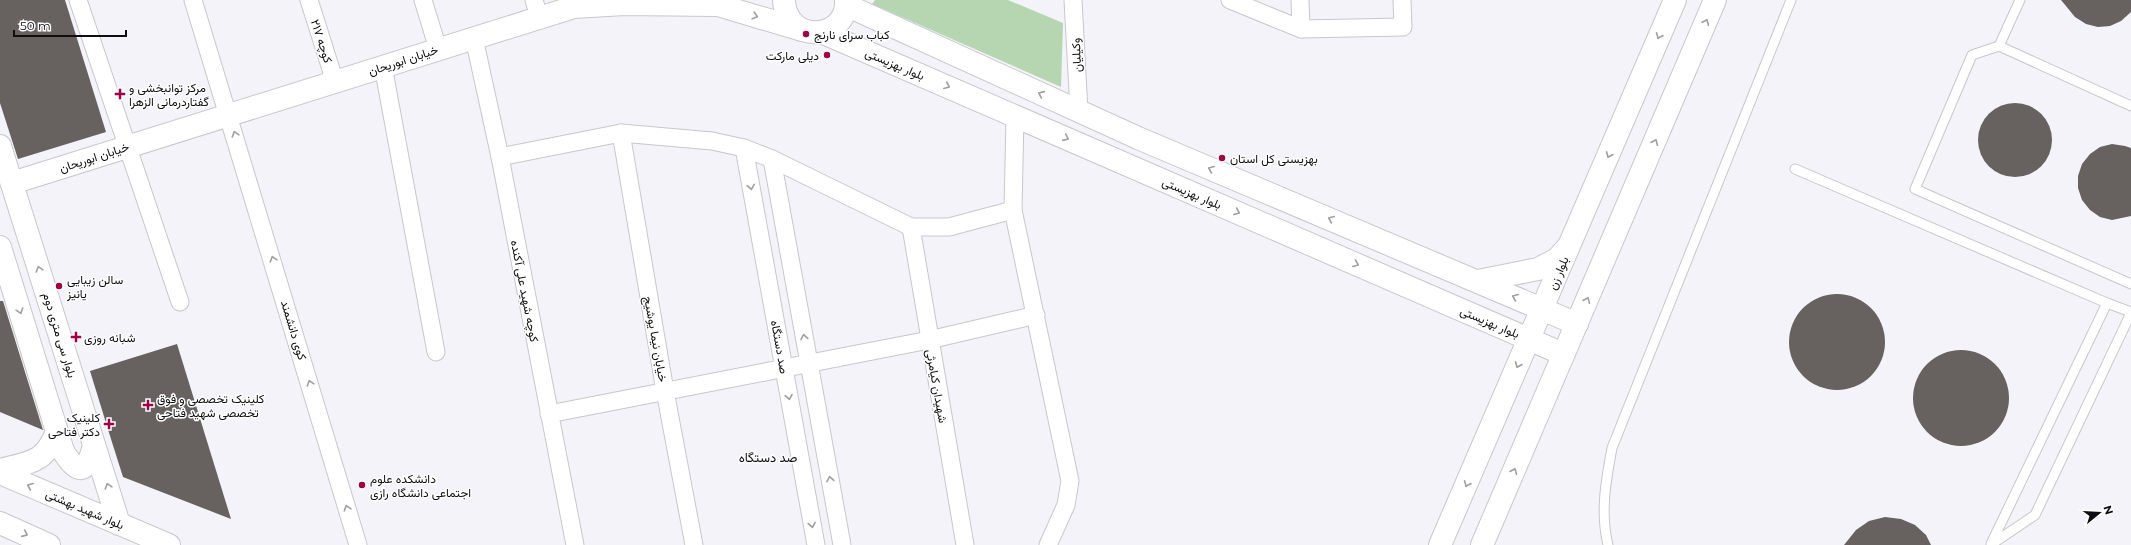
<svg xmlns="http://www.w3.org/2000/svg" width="2131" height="545" viewBox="0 0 2131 545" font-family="Montserrat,Vazirmatn,sans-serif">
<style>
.green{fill:#b6d6b2}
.building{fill:#676160}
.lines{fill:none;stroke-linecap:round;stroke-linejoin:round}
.service-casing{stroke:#c7c7cc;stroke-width:11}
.minor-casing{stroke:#c7c7cc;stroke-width:19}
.tertiary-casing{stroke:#c7c7cc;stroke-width:24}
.secondary-casing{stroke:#c7c7cc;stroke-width:24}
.primary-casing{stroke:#c7c7cc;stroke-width:24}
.service{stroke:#fff;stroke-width:9}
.minor{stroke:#fff;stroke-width:17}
.tertiary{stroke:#fff;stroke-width:22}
.secondary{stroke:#fff;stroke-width:22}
.primary{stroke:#fff;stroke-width:22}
.oneway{stroke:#9f9f9f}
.poi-dot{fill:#9f0245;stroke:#fff;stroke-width:1.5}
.labels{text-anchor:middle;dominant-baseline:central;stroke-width:3;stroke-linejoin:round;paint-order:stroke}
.poi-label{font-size:12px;fill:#0e0e10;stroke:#fff;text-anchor:start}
.street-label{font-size:12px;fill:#0e0e10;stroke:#fff}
.neighbourhood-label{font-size:13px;fill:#0e0e10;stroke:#fff}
</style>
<rect width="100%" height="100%" fill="#f3f3f9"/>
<path class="green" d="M875,0H1008L1063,23L1061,87L872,4Z"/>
<g class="building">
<path d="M0,0H65L106,132L18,159L0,103Z"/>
<path d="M2061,0H2131V12L2121,21L2110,26L2098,27L2086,24L2075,17Z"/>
<circle cx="2015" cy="140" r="37"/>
<path d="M2112,144L2125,146L2131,148V216L2112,220L2100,217L2090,210L2082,200L2078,188V176L2082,164L2090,154L2100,147Z"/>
<circle cx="1837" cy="342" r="48"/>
<path d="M0,301H3L43,430L0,412Z"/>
<path d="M177,344L231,519L123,477L111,439L90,371Z"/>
<circle cx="1961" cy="398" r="48"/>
<path d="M1885,517L1901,519L1915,525L1926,535L1931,545H1844L1856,530L1869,521Z"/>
</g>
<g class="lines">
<g class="service-casing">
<g id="service">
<path d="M2020,0L1999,46L2131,106"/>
<path d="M1999,46L1972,55L1915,189L2131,284"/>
<path d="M1795,169L2107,303L1991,544L1993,545"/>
<path d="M2107,303L2131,312"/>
<path d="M1992,544L2035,515L2131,313"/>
<path d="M1608,545C1600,512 1606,480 1612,448L1791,0"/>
</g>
</g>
<g class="minor-casing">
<g id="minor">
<path d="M78,0L180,302"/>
<path d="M193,0L358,545"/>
<path d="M309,0L335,82"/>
<path d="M423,0L438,49"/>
<path d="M534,0L539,17"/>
<path d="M1073,0L1079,111"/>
<path d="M1230,0L1301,29L1403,27L1402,0"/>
<path d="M1300,0L1301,29"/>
<path d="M474,38L500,157L575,545"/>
<path d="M383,66L436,352"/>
<path d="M621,133L665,391L694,545"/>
<path d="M744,148L816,545"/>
<path d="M500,157L621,133L712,141L744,148L772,159L911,227H949L1013,210L1015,116"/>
<path d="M772,159L842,545"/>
<path d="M1013,210L1070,481L1066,505L1048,545"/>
<path d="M911,227L965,545"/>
<path d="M549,414L929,340L1036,315"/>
</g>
</g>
<g class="tertiary-casing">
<path id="tertiary" d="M12,183L574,7L624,4L718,5L802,30"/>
</g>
<g class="secondary-casing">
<g id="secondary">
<path d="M784,0C786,45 848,41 846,0"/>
<path d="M846,5L1138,138L1577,324"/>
<path d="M821,32L1563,354"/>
<path d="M0,146L119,524"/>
<path d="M0,247L63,451C79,478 88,471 94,445"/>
<path d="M1478,281L1538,269L1557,259L1567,248"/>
<path d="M0,470C31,462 45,463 57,431"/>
<path d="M1440,545L1675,0"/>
<path d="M1482,545L1715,0"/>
</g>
</g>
<g class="primary-casing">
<g id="primary">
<path d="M0,473L169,545"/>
<path d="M0,523L49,545"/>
</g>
</g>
<use href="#service" class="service"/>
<use href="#minor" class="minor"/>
<use href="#tertiary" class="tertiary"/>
<use href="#secondary" class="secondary"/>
<use href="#primary" class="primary"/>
</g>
<defs><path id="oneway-chevron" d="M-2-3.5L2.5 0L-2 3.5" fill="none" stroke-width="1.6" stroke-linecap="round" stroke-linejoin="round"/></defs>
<g class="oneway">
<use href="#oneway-chevron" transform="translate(755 16) rotate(16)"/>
<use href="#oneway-chevron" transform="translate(1706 22) rotate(-67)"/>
<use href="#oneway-chevron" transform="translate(1659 36) rotate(113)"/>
<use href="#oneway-chevron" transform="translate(947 86) rotate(23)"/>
<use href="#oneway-chevron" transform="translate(1041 94) rotate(-156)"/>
<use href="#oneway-chevron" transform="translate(235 134) rotate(-107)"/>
<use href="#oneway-chevron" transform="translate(1066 138) rotate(24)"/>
<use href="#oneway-chevron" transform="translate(1655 142) rotate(-67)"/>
<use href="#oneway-chevron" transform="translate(1609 155) rotate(113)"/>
<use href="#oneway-chevron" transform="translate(1211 169) rotate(-157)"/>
<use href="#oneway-chevron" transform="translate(751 187) rotate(80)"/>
<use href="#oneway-chevron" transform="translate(1237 212) rotate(23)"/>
<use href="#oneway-chevron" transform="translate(1331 219) rotate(-157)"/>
<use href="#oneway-chevron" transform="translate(273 259) rotate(-107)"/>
<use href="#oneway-chevron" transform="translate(1356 264) rotate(23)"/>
<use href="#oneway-chevron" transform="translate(39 269) rotate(-107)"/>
<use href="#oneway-chevron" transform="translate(1515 297) rotate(-157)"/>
<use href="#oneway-chevron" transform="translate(1587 300) rotate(-67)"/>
<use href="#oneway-chevron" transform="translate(20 311) rotate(73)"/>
<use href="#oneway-chevron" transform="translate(804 337) rotate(-100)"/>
<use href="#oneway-chevron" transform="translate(1518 365) rotate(113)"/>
<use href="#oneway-chevron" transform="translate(310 383) rotate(-107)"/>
<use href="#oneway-chevron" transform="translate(789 397) rotate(80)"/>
<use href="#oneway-chevron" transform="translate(1514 471) rotate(-67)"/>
<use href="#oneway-chevron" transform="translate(830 479) rotate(-100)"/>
<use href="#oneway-chevron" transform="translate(1467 484) rotate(113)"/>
<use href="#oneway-chevron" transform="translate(30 486) rotate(-157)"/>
<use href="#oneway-chevron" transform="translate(108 486) rotate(-108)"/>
<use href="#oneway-chevron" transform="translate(347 508) rotate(-107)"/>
<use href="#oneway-chevron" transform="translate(812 525) rotate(80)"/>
<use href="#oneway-chevron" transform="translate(25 534) rotate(24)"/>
</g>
<g class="poi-dot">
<circle cx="806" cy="34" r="4"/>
<circle cx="827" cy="55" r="4"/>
<path d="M118 88h4v4h4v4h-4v4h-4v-4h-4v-4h4z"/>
<circle cx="1222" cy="158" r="4"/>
<circle cx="59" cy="286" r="4"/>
<path d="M74 331h4v4h4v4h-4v4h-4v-4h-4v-4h4z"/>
<path d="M146 399h4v4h4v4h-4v4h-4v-4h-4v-4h4z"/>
<path d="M107 418h4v4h4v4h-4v4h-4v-4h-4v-4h4z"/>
<circle cx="362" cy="485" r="4"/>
</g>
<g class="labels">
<g class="poi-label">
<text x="814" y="34">کباب سرای نارنج</text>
<text x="819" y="55" text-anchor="end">دیلی مارکت</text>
<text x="129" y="87">مرکز توانبخشی و<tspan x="129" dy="14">گفتاردرمانی الزهرا</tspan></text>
<text x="1230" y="158">بهزیستی کل استان</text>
<text x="67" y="279">سالن زیبایی<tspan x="67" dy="14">یانیز</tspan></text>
<text x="84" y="337">شبانه روزی</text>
<text x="157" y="398">کلینیک تخصصی و فوق<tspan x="157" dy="14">تخصصی شهید فتاحی</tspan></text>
<text x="100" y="417" text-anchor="end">کلینیک<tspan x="100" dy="14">دکتر فتاحی</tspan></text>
<text x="370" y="478">دانشکده علوم<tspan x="370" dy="14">اجتماعی دانشگاه رازی</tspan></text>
</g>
<g class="street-label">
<text transform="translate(322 41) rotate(72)">کوچه ۲۱۷</text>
<text transform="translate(1076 55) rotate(-93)">وکیلیان</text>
<text transform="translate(403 60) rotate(-18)">خیابان ابوریحان</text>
<text transform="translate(895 64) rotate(23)">بلوار بهزیستی</text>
<text transform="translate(94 157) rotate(-18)">خیابان ابوریحان</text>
<text transform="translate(1192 193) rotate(23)">بلوار بهزیستی</text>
<text transform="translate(1558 273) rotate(-67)">بلوار زن</text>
<text transform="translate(525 291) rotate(79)">کوچه شهید علی آکنده</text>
<text transform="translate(1490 322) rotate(23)">بلوار بهزیستی</text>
<text transform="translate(294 330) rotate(73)">کوی دانشمند</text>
<text transform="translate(60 335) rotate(73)">بلوار سی متری دوم</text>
<text transform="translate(656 339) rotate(80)">خیابان نیما یوشیج</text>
<text transform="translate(780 347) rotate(80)">صد دستگاه</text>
<text transform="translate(937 386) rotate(80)">شهیدان کیامرثی</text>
<text transform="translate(85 509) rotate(23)">بلوار شهید بهشتی</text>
</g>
<g class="neighbourhood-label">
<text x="768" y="457">صد دستگاه</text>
</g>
</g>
<g transform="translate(2099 513) rotate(72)" stroke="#ffffff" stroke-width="3" paint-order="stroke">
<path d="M0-3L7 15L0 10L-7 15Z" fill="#0e0e10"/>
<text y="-6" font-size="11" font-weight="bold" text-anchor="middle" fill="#0e0e10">N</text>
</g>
<path d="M14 30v6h112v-6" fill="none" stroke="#0e0e10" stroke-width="2"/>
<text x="20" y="30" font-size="12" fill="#0e0e10" stroke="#ffffff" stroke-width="3" paint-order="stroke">50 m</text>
</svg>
